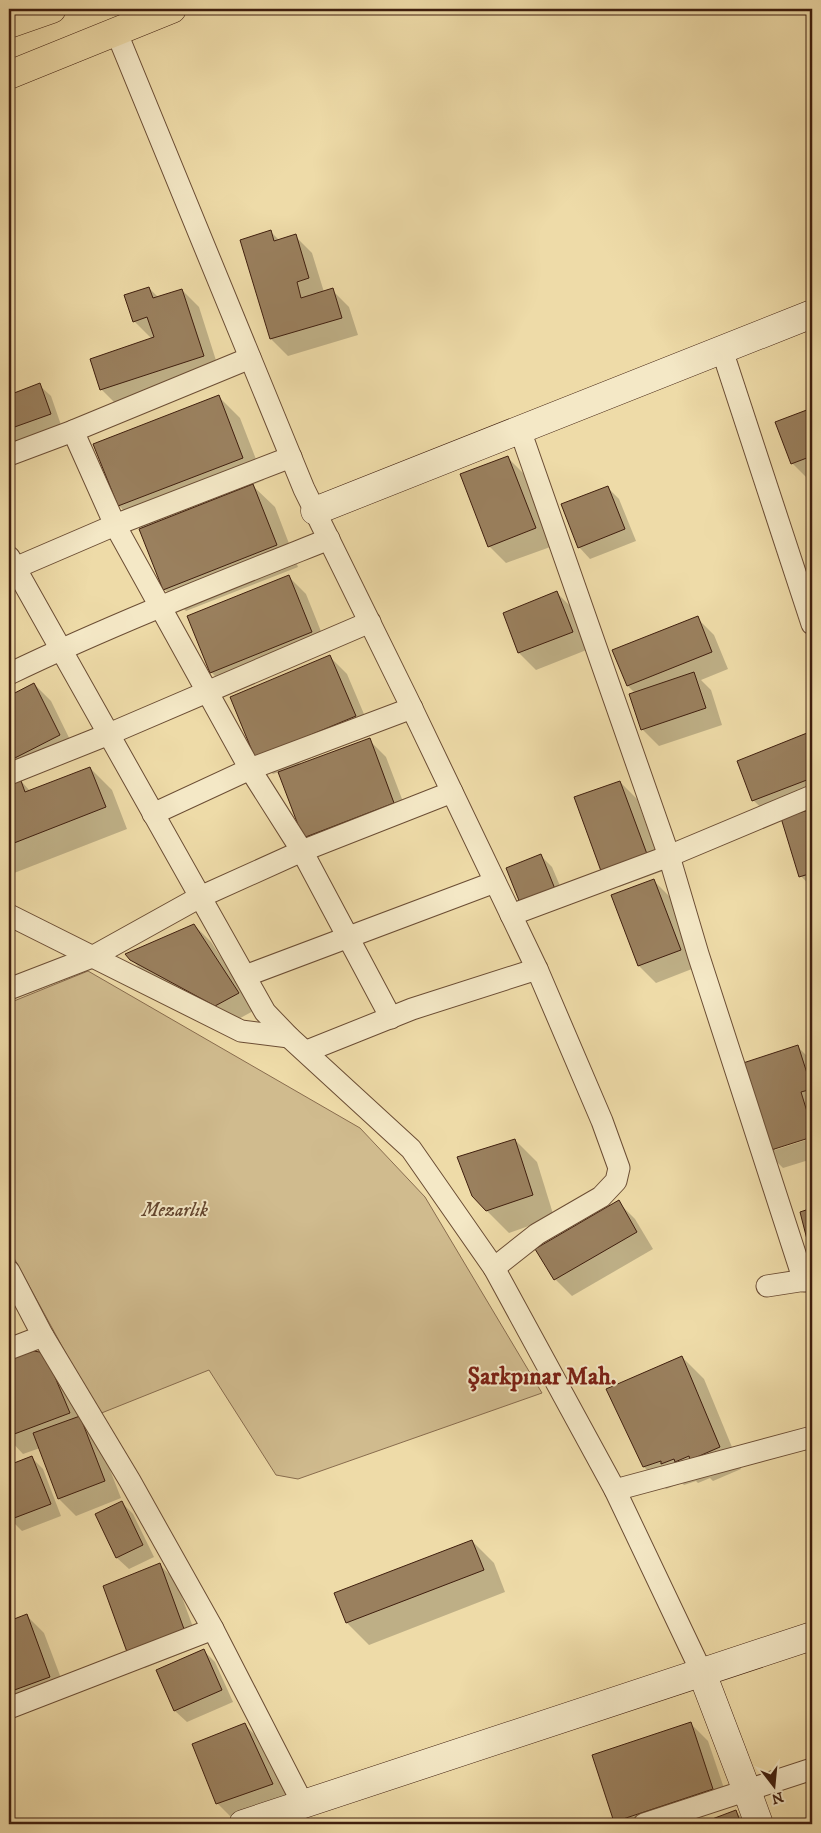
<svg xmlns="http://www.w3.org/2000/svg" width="821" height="1833" viewBox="0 0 821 1833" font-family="'IM FELL DW Pica',serif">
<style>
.green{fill:#d0bb8e;stroke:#886c4e}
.shadow{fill:#0003}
.building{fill:#9a805e;stroke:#3f1e0e}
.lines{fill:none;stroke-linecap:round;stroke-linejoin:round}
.street-casing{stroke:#6b4d34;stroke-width:23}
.secondary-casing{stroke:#3f1e0e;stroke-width:29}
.highway-casing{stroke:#3f1e0e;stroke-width:29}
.street{stroke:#f4e8c6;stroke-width:21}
.secondary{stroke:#f4e8c6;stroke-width:28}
.highway{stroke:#eedba8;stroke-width:28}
.labels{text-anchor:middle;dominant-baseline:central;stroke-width:4;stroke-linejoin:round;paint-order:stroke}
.park-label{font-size:19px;font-style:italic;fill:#63452e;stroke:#f4e8c6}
.district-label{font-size:24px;font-weight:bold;fill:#7a1f14;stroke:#f4e8c6}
</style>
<rect width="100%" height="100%" fill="#eedba8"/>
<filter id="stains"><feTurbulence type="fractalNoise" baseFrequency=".004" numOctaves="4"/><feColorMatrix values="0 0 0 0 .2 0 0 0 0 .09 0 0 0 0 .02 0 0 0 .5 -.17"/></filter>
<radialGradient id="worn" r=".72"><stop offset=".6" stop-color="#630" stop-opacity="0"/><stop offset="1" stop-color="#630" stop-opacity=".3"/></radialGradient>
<path class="green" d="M88,971L360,1128L425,1197L542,1393L298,1479L276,1475L209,1370L99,1414L9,1249V1003Z"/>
<g class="shadow">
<path d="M271,232L280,241L295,236L312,253L324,292L332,290L349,307L358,335L288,356L271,339L241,241Z"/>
<path d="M149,288L159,298L182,290L199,307L220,373L118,406L101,389L152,339L134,321Z"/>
<path d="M39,385L51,396L61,425L9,445V396Z"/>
<path d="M218,396L240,418L264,480L252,485L275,507L298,567L186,611L164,589L142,529L119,506L95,445Z"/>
<path d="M812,409V479L809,480L792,463L776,423Z"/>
<path d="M508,458L525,475L553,546L506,563L489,546Z"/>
<path d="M607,487L619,499L636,541L590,559L579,547Z"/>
<path d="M289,577L306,594L328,649L228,689L211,672Z"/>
<path d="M557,593L574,610L589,649L536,670L519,653L504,614Z"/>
<path d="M697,618L714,635L728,669L701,680L711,690L722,725L659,746L642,729L635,693L628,686Z"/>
<path d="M330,657L347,674L372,733L299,763L300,765L369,740L386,757L410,820L321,854L304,837L279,772L273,774L256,757Z"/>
<path d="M34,684L51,701L76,752L20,780L30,791L90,768L112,790L127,829L9,875V697Z"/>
<path d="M812,733V801L771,817L753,800L738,761Z"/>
<path d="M620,782L637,799L663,871L619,887L602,870Z"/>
<path d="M812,810V888L801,876L783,819Z"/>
<path d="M541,856L552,867L566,900L533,914Z"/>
<path d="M654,881L671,898L697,967L656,983L639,966Z"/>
<path d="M194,925L211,942L255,1010L233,1022L148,977L131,959Z"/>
<path d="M798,1047L812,1061V1136L775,1148V1150L812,1138V1159L783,1168L766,1151Z"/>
<path d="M515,1140L537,1162L554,1217L509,1233L486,1210Z"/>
<path d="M618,1202L635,1219L653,1249L572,1296L555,1279Z"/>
<path d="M35,1352L44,1354L96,1434L121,1498L76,1516L59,1499L40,1448L23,1454L9,1439V1361Z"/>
<path d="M682,1357L704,1379L741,1469L713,1481L710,1478L698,1483L696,1481L684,1485L682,1483L666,1489L644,1467L607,1389Z"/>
<path d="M32,1458L43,1469L61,1516L22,1531L10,1519L9,1515V1467Z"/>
<path d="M122,1503L133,1514L154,1557L129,1569L117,1558L97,1515Z"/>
<path d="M472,1541L494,1563L505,1592L369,1645L347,1623Z"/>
<path d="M159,1564L176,1581L200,1646L145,1668L128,1651Z"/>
<path d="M27,1616L44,1633L67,1694L9,1716V1623Z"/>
<path d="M204,1651L215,1662L233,1702L187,1722L175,1711L158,1671Z"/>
<path d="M691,1724L708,1741L730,1806L675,1824H618L615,1821Z"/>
<path d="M245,1725L262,1742L289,1801L234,1820L217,1803Z"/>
<path d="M736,1812L748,1824H703Z"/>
</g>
<g class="building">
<path d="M271,230L274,241L296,234L309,278L297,282L301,298L333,288L342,318L270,339L240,240Z"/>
<path d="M149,287L153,298L182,289L204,356L100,390L90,359L154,337L147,317L133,322L124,295Z"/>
<path d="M40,383L51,414L9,429V395Z"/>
<path d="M219,395L243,458L118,506L93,444Z"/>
<path d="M812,408V456L791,464L775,422Z"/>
<path d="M508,456L536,528L488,547L460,474Z"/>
<path d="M253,484L277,545L163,590L139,529Z"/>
<path d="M608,486L625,529L578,548L561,504Z"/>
<path d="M289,575L312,632L210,673L187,616Z"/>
<path d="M557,591L573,632L518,653L503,613Z"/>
<path d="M698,616L712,652L627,686L612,650Z"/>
<path d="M330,655L356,716L255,758L230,697Z"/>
<path d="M694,672L706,708L641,730L629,694Z"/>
<path d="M34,683L60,735L9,761V696Z"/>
<path d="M812,731V778L752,801L737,761Z"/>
<path d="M370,738L394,803L303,838L278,772Z"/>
<path d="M90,767L106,807L9,845V783L20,778L25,792Z"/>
<path d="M620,781L647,854L601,871L574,797Z"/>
<path d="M812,809V873L799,877L781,818Z"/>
<path d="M541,854L555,889L520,903L506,868Z"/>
<path d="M654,879L681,950L638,966L611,895Z"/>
<path d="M194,924L239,993L215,1006L130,960L125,954Z"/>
<path d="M798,1045L812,1089L801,1092L812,1128V1137L765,1152L737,1065Z"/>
<path d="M515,1139L533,1195L486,1211L472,1196L457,1157Z"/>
<path d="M619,1200L637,1232L554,1280L535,1249Z"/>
<path d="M812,1208V1259L800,1212Z"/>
<path d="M34,1351L45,1353L70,1413L9,1436V1359Z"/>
<path d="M682,1356L720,1447L690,1460L689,1456L675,1462L674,1459L661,1464V1461L643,1467L606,1389Z"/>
<path d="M80,1416L105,1481L58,1499L33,1433Z"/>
<path d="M32,1456L51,1504L9,1520V1465Z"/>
<path d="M122,1501L143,1545L116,1558L95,1514Z"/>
<path d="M472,1540L484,1570L346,1623L334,1593Z"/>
<path d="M160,1563L184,1629L127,1652L103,1586Z"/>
<path d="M27,1614L50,1677L9,1692V1621Z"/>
<path d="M204,1649L222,1690L174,1711L156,1670Z"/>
<path d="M691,1722L713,1789L614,1822L592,1755Z"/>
<path d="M245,1723L273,1784L216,1804L192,1744Z"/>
<path d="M736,1810L741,1824H699Z"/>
</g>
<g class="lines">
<g class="street-casing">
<g id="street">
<path d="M116,31L304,489L407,698L537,969L602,1121L619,1168L616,1181L601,1197L537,1234L494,1268"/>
<path d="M722,350L812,624"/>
<path d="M520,430L669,856L698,954L804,1281"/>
<path d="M73,431L115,525L250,769L302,851L391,1018"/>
<path d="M9,455L73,431L250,358"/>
<path d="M9,557L265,1012L289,1037L411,1149L494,1268L615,1490L702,1673"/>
<path d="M15,568L115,525L291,457"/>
<path d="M9,674C113,624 221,582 329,539"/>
<path d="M9,774L109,734L370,622"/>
<path d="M153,814L250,769L412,708"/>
<path d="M9,915L241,1031L289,1037"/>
<path d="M511,915L669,856L812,796"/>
<path d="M245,976L495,882"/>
<path d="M9,989L92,957L200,897L302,851L452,792"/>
<path d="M307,1051L412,1009L537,969"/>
<path d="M9,1271L43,1336L130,1481L213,1629L303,1804"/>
<path d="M767,1286L812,1279"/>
<path d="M9,1349L43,1336"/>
<path d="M615,1490L812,1437"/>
<path d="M9,1708L213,1629"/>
<path d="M644,1824L812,1769"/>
</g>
</g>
<g class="secondary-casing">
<g id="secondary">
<path d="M315,511L812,314"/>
<path d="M702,1673L747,1791L759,1824"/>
<path d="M243,1824L812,1636"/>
</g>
</g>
<g class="highway-casing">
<g id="highway">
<path d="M9,24L52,9"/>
<path d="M9,75L172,9"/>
</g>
</g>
<use href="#street" class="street"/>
<use href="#secondary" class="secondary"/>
<use href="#highway" class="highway"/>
</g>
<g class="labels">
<g class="park-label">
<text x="175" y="1210">Mezarlık</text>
</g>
<g class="district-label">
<text x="542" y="1377">Şarkpınar Mah.</text>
</g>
</g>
<rect width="821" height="1833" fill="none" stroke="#eedba8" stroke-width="30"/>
<rect x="10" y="10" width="801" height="1813" fill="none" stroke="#3f1e0e" stroke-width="2.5"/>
<rect x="15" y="15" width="791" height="1803" fill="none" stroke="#3f1e0e"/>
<g transform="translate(774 1786) rotate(164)" stroke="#f4e8c6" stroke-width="4" paint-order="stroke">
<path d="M0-4L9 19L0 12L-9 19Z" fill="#3f1e0e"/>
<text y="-8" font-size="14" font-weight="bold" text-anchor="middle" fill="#3f1e0e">N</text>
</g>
<rect width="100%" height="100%" filter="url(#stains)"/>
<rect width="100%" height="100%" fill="url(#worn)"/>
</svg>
